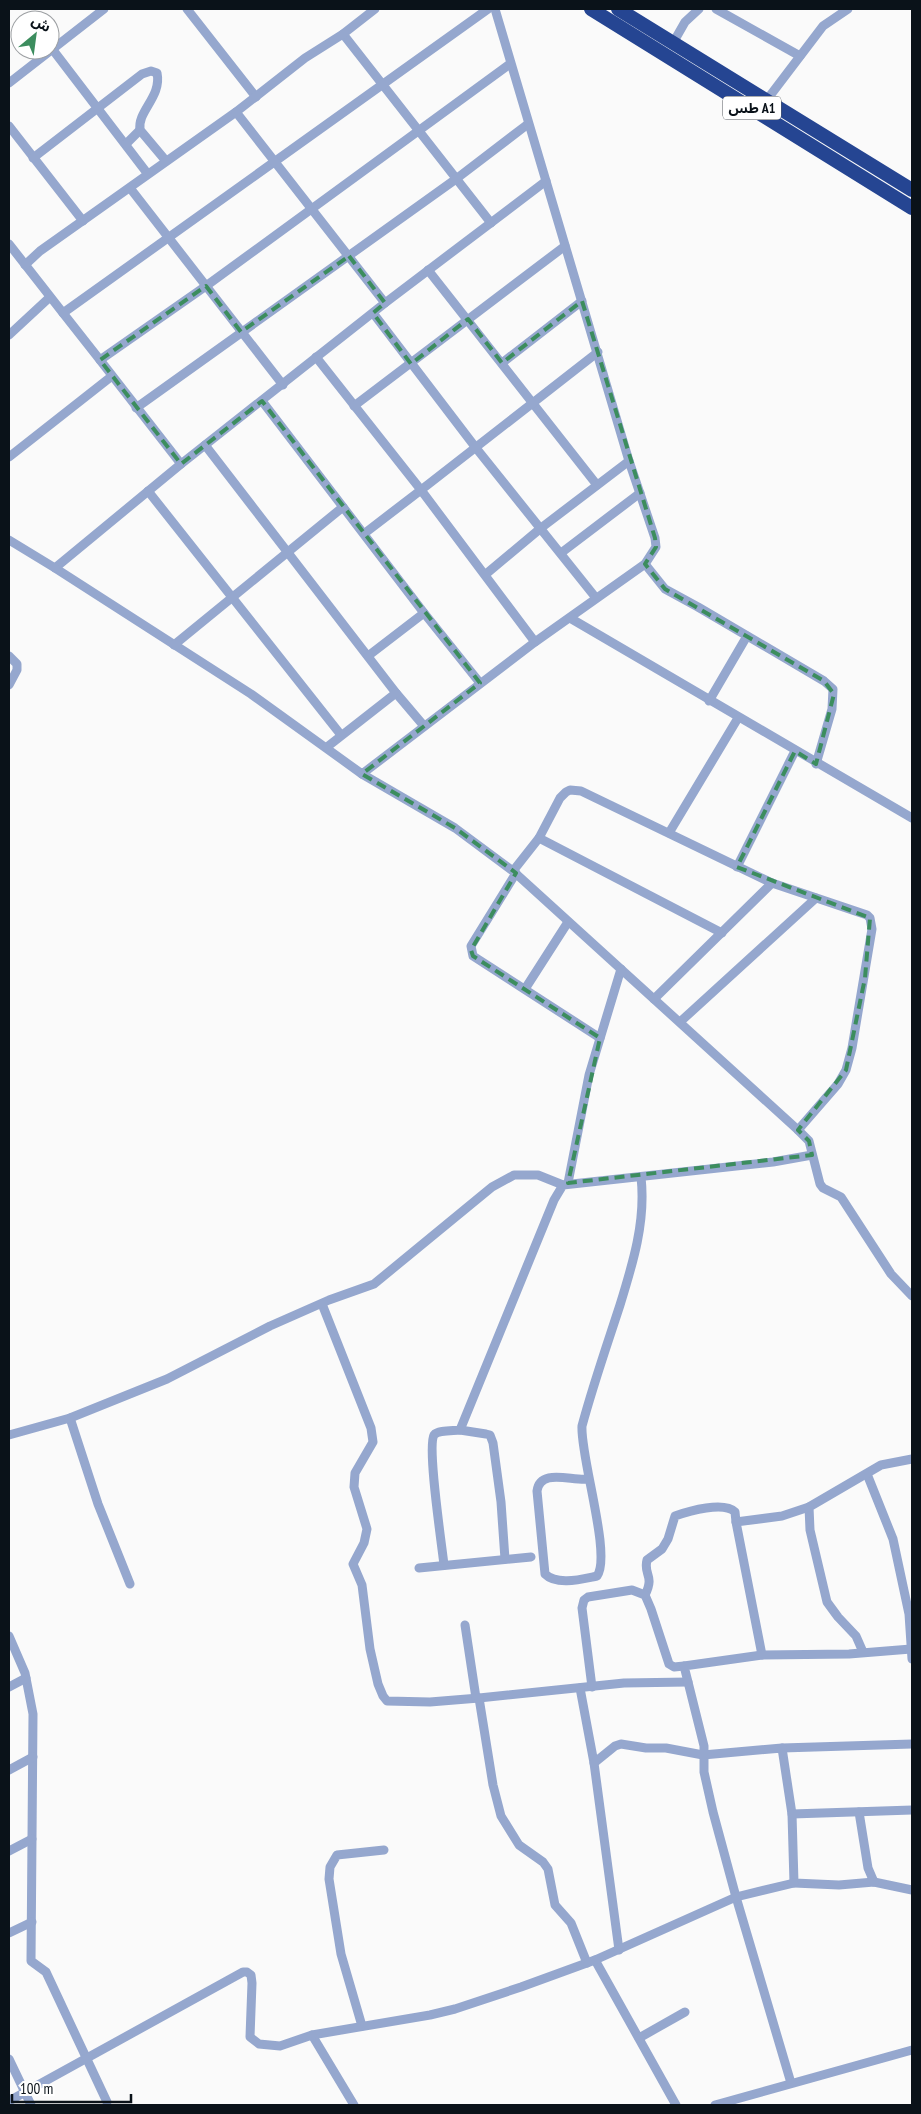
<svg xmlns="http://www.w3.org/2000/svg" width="921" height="2114" viewBox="0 0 921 2114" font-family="'PT Sans Narrow','Noto Sans Arabic',sans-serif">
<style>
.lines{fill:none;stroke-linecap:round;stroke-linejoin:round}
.minor{stroke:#95a7ce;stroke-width:9}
.highway{stroke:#254592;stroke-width:14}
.marked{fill:none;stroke:#3c8d5e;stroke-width:4;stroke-dasharray:10 6;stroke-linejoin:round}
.labels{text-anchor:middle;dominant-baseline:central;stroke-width:4;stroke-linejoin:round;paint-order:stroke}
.shield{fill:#fff;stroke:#54595e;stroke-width:1}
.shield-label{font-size:14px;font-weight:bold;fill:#0a1219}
</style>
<rect width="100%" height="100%" fill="#fafafa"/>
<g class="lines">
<g class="minor">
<path d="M187,9L256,97"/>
<path d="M716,9L800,56"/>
<path d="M343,34L491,223"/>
<path d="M673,43L685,22L699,9"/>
<path d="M53,50L147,173"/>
<path d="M9,83L104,9"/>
<path d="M766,101L823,26L848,9"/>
<path d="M9,126L83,221"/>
<path d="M126,144L140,130"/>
<path d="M33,158L142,74L151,71L157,73C162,97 137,111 140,130L166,161"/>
<path d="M130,188L283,385"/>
<path d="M9,244L63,313L488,9"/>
<path d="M25,265L40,251L236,112L305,58L343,34L375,9"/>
<path d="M428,270L597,485"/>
<path d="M385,303L546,181"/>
<path d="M63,313L100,360L206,286L510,64"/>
<path d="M373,313L476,448L596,598"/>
<path d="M9,335L50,297"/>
<path d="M316,357L421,490L365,533"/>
<path d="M100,360L181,464L385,303L236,112"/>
<path d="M502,363L582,301"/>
<path d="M262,401L424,613L480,683"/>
<path d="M354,406L565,246"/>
<path d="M136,408L456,179L528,124"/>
<path d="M205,445L396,693L424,726"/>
<path d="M9,457L112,376"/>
<path d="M181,464L55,568L251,694L362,774L535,642L645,564L656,547L655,538L629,461L495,9"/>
<path d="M148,491L341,735"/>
<path d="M9,540L55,568"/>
<path d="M561,553L640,493"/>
<path d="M645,564L665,589L698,607L824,681L833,689L832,709L816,764"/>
<path d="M486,574L541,528L629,461"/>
<path d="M570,618L912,818"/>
<path d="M535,642L421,490L598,352"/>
<path d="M174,645L343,507"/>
<path d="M9,656L17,664V670L9,685"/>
<path d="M368,656L424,613"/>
<path d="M709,701L747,636"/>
<path d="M327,747L396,693"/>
<path d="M362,774L455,828L513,871L798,1130L809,1141L820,1184L823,1188L841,1197L891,1274L912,1296"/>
<path d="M669,833L738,718"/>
<path d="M539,838L722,933"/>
<path d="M737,867L795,751"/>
<path d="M513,871L539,838L560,798L566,792L570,790L581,791L772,883L867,915L870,918L872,929L852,1048L846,1070L838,1084L798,1130"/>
<path d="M516,873L471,946L473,956L600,1038"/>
<path d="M525,989L568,922"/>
<path d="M654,999L772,883"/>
<path d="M680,1022L816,898"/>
<path d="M568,1183L589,1075L621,969"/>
<path d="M322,1304L371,1428L373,1442L355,1473L354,1487L367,1529L364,1543L353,1564L362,1585L370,1649L378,1684L383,1696L387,1701L430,1702L479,1698L624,1683L688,1682"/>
<path d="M70,1418L98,1504L130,1584"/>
<path d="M460,1430L486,1434L490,1435L493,1443L501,1502L505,1559"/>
<path d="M9,1435L70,1418L167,1379L270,1326L329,1300L374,1284L492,1187L514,1175H538L563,1185"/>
<path d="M867,1474L893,1539L909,1614L912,1659"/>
<path d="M588,1479C571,1481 540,1468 537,1491L545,1574C557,1586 582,1579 597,1576C612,1556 580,1456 582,1426C593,1385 607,1345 620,1305C633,1263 646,1221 641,1177"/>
<path d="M444,1565C442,1546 427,1447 434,1435C438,1430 454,1431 460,1430L554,1200L563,1185L773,1162L812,1155"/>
<path d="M419,1568L531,1557"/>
<path d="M645,1595C655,1575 643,1575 647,1560L662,1549L668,1539L675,1516C689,1511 724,1501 735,1512L736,1522"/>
<path d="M465,1625L476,1698"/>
<path d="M9,1636L25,1673L33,1714L31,1961L46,1972L107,2102"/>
<path d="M863,1652L856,1636L838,1617L827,1602L810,1530L809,1507L881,1465L912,1459"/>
<path d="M762,1655L736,1522L782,1516L809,1507"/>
<path d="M9,1687L26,1678"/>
<path d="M592,1687L582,1608L584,1600L588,1597L632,1590L645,1595L651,1609L669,1664L674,1667L684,1666"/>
<path d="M580,1688L594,1763L619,1950"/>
<path d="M479,1698L493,1785L501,1816L519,1845L543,1862L548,1869L555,1905L571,1923L587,1963"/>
<path d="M782,1748L912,1744"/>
<path d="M594,1763L615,1746L621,1744L646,1748H666L703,1755L782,1748L792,1814L794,1883L839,1885L874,1882L912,1890"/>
<path d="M9,1770L33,1757"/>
<path d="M859,1812L868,1868L874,1882"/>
<path d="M792,1814L912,1810"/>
<path d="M9,1851L32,1839"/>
<path d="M9,1933L32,1922"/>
<path d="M595,1960L676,2105"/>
<path d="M362,2026L341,1954L329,1879L330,1867L337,1855L384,1850"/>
<path d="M312,2035L354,2105"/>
<path d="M639,2038L685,2012"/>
<path d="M9,2059L31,2105"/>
<path d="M791,2083L736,1897L713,1812L704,1772V1746L684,1666L762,1655L849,1654L911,1649"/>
<path d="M9,2101L243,1972H247L251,1975L252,1983L250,2037L259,2044L280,2046L312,2035L430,2015L455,2009L521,1987L595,1960L736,1897L794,1883"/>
<path d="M715,2105L912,2050"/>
</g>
<g class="highway">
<path d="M591,9L912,208"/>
<path d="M618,9L912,190"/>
</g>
</g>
<path class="marked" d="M349,256L385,303L373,313L411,364L468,319L502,363L582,301L655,538L656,547L645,564L665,589L824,681L834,694L816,764L795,751L737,867L870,918L865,978L846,1070L798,1130L809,1141L812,1155L568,1183L600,1038L473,956L471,950L516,873L455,828L362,774L480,683L262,401L181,464L100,360L206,286L241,332Z"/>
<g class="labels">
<rect class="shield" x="723" y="96.5" width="58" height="23" rx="4"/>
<g class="shield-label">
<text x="752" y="108">طس A1</text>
</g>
</g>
<rect width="921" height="2114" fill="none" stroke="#0a1219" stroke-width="20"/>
<g transform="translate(35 35) rotate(29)"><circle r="24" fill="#ffffff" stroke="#9da0a3"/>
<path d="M0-4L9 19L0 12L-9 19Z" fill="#3c8d5e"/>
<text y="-8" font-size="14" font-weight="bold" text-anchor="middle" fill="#0a1219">ش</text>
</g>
<path d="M12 2094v8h119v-8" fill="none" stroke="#0a1219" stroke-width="2.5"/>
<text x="20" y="2094" font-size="15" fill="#0a1219" stroke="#ffffff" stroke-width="4" paint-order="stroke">100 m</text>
</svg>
